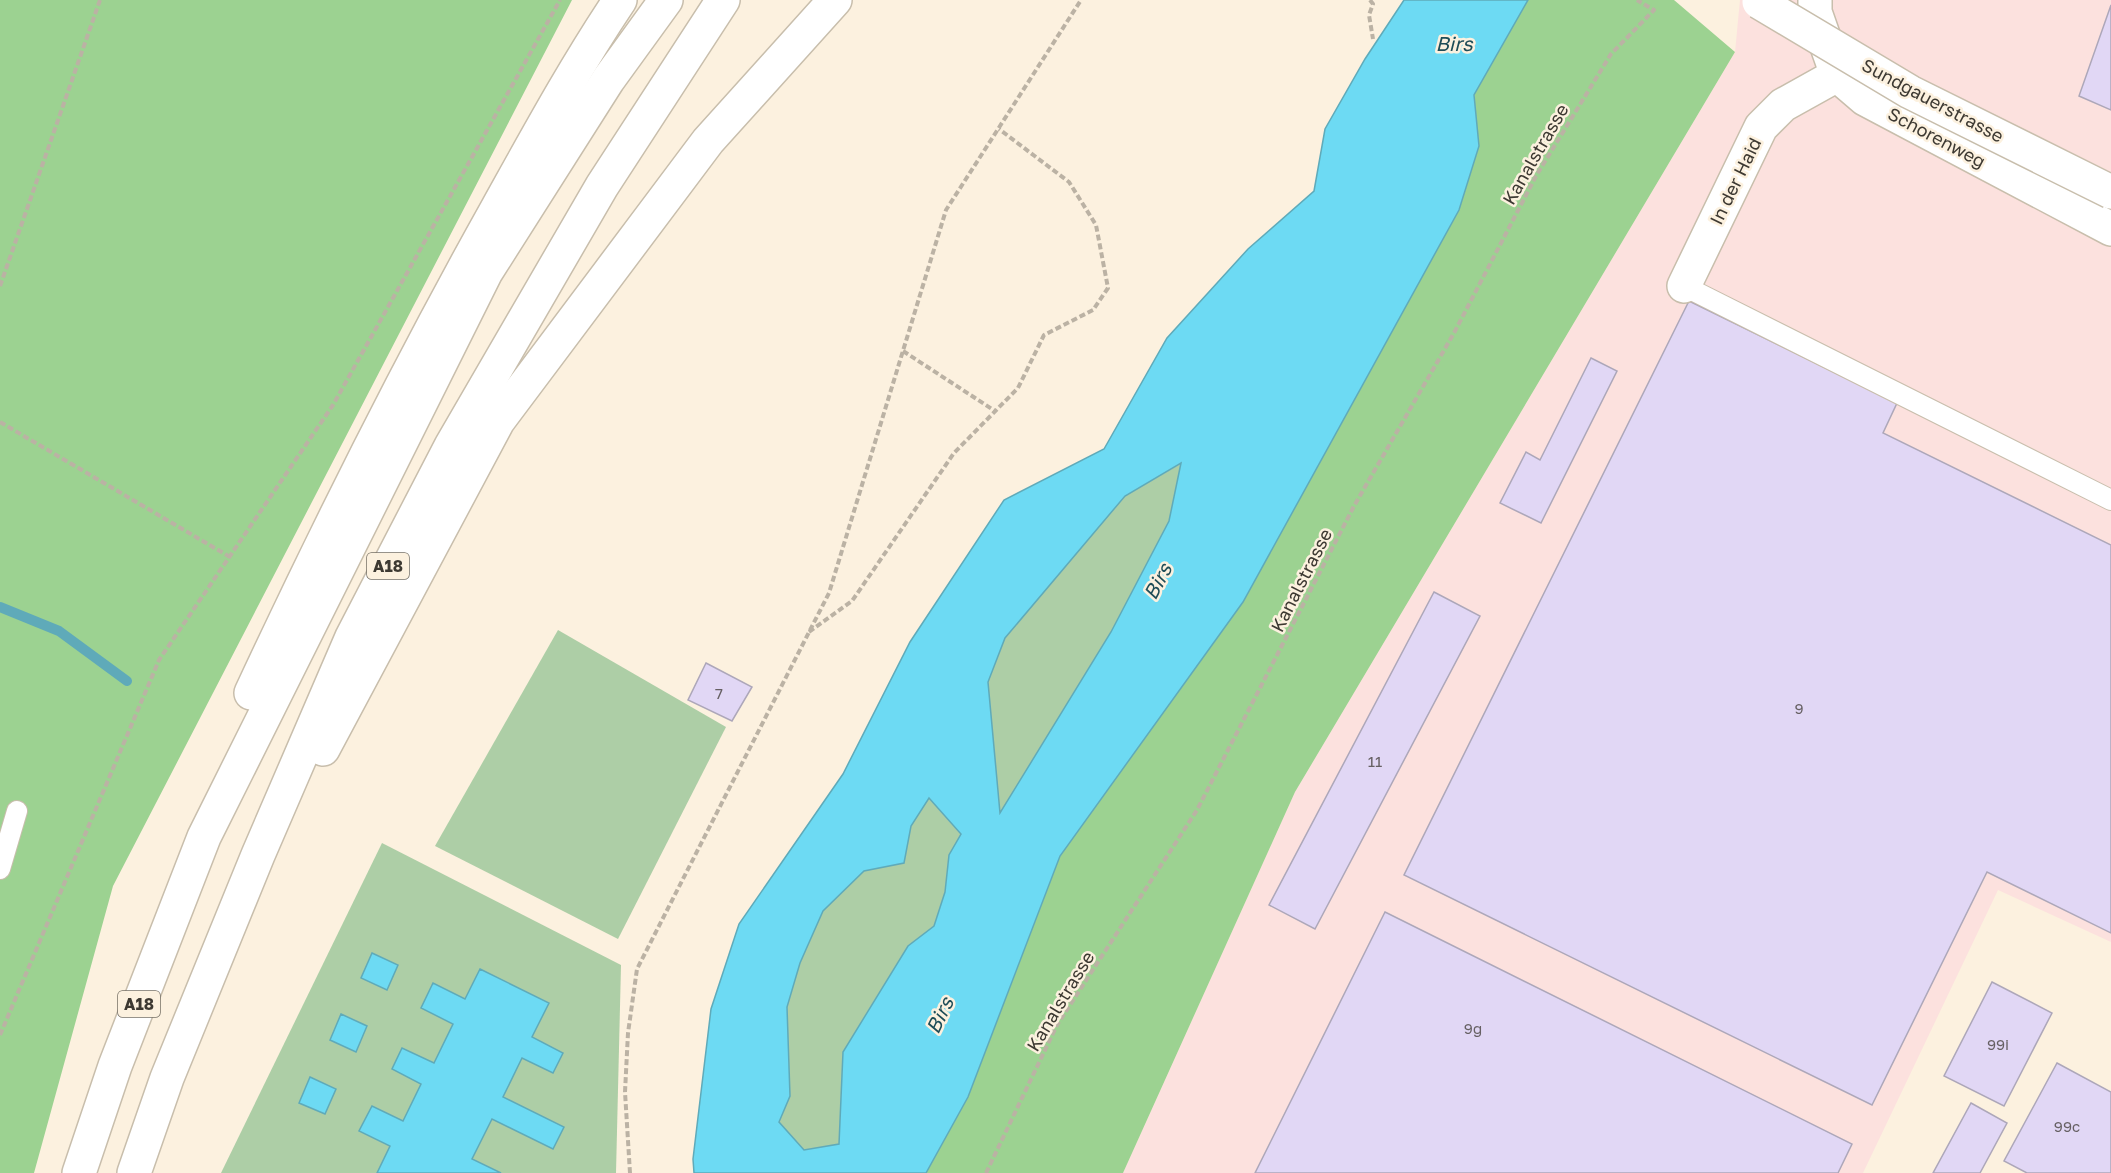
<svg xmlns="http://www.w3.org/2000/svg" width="2111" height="1173" viewBox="0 0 2111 1173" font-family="'Golos Text',sans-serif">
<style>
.industrial{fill:#fce1de}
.green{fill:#adcea6}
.forest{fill:#9cd291}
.water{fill:#6ddaf3;stroke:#5faab9;stroke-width:1.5;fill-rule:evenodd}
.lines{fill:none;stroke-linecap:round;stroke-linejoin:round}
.stream{stroke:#5faab9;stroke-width:10}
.building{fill:#e1d7f5;stroke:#ada7b9;stroke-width:1.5}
.lane-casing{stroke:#c8beac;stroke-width:22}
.street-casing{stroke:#c8beac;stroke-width:36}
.highway-casing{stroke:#c8beac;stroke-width:36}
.path{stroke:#bbb2a4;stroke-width:4;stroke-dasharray:6 3;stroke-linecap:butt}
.lane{stroke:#fff;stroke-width:20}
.street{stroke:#fff;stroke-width:33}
.highway{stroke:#fff;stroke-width:33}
.secondary-bridge-casing{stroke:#c8beac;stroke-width:36;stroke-linecap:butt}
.secondary-bridge{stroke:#fff;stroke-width:33}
.labels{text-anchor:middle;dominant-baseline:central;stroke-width:5;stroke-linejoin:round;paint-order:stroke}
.number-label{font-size:15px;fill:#666063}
.shield{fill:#fcf1df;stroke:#767066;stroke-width:1.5}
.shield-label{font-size:16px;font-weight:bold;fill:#3d3932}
.street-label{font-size:18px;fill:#3d3932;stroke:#fcf1df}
.water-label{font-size:20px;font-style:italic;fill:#1e4d58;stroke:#fcf1df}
</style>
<rect width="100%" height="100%" fill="#fcf1df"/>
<path class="industrial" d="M1740,0H2111V942L1998,890L1863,1173H1123L1295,792L1735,52Z"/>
<g class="green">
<path d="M1182,463L1169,521L1111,632L1000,814L987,682L1005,638L1125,496Z"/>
<path d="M558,630L726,727L618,939L435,846Z"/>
<path d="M928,797L962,834L949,855L945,892L934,926L908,946L843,1052L839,1144L804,1150L779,1122L790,1096L787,1007L800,963L823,911L864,871L904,863L911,826Z"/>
<path d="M382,843L621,965L616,1173H221Z"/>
</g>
<g class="forest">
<path d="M0,0H572L113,886L34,1173H0Z"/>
<path d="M1528,0H1674L1735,52L1295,792L1123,1173H926L968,1097L1060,856L1243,602L1459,210L1479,146L1474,95Z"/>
</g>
<g class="water">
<path d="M1404,0H1528L1474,95L1479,146L1459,210L1243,602L1060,856L968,1097L926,1173H694L693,1159L711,1009L739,924L843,774L910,642L1004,500L1104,449L1167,338L1248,249L1314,191L1325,129L1365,59ZM1181,463L1169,521L1111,632L1000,813L988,682L1005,638L1125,496ZM929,798L961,834L949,855L945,892L934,926L908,946L843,1052L839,1144L804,1150L779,1122L790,1096L787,1007L800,963L823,911L864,871L904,863L911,826Z"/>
<path d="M372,953L398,965L387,990L361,978Z"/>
<path d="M480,969L549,1003L532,1037L563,1053L553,1073L522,1058L503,1097L564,1127L553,1149L492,1119L472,1159L501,1173H377L390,1146L359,1131L372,1106L403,1121L421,1084L392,1069L402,1048L434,1063L453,1024L421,1008L433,983L465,999Z"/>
<path d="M341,1014L367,1026L356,1052L330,1040Z"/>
<path d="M310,1077L336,1089L325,1114L299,1103Z"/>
</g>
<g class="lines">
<path class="stream" d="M0,607L59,631L127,681"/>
</g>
<g class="building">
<path d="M2111,5V110L2079,96Z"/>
<path d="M1689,301L1897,403L1883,433L2111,545V933L1987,872L1872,1105L1404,875Z"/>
<path d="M1591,358L1617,371L1541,523L1500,503L1526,452L1540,460Z"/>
<path d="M1434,592L1480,616L1315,929L1269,905Z"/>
<path d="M706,663L752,687L732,721L688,700Z"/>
<path d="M1385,912L1852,1144L1838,1173H1255Z"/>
<path d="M1992,982L2052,1013L2004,1106L1944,1076Z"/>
<path d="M2057,1063L2111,1092V1173H2027L2004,1161Z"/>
<path d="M1971,1103L2007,1123L1980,1173H1933Z"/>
</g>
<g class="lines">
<g class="lane-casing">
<g id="lane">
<path d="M1684,286L2111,500"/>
<path d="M0,869L17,811"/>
</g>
</g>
<g class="street-casing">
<g id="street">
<path d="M1815,0V12L1837,75L1865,99L2111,229"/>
<path d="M1684,286L1761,127L1783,105L1837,75"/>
</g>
</g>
<g class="highway-casing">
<g id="highway">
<path d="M251,693C328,528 409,366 498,207C537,137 575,67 620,0"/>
<path d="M323,749L498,421L708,141L835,0"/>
<path d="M79,1173L115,1066L204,837L486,272L608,80L666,0"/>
<path d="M134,1173L167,1078L258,855L352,637L451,446L602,186L723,0"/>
</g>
</g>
<g class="path">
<path d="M1370,0L1373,4L1369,15L1373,39"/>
<path d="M0,286L100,0"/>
<path d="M903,351L995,411"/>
<path d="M0,422L230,557"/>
<path d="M809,632L852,601L954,453L1018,388L1044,335L1093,310L1108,288L1096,225L1069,182L999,129"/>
<path d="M0,1035L159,660L333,405L560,0"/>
<path d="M630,1173L625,1092L628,1033L637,969L829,593L946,210L1081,0"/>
<path d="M986,1173L1057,1025L1197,810L1354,506L1454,333L1536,176L1611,54L1654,10L1637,0"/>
</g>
<use href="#lane" class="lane"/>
<use href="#street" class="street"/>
<use href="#highway" class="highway"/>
<g class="secondary-bridge-casing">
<path id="secondary-bridge" d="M1759,2L1910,92L2111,192"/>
</g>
<use href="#secondary-bridge" class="secondary-bridge"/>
</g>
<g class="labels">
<g class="number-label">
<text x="719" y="693">7</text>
<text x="1799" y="708">9</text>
<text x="1375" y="761">11</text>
<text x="1473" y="1028">9g</text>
<text x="1998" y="1044">99i</text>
<text x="2067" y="1126">99c</text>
</g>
<g class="shield">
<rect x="367" y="553" width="42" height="26" rx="4.5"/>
<rect x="118" y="991" width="42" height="26" rx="4.5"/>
</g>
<g class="shield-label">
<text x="388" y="566">A18</text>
<text x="139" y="1004">A18</text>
</g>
<g class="street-label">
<text transform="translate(1933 100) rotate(28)">Sundgauerstrasse</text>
<text transform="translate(1937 137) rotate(28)">Schorenweg</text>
<text transform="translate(1535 154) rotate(-60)">Kanalstrasse</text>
<text transform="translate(1735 181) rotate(-64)">In der Haid</text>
<text transform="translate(1301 580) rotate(-63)">Kanalstrasse</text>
<text transform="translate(1060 1001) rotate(-59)">Kanalstrasse</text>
</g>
<g class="water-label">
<text x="1454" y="43">Birs</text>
<text transform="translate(1157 581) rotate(-62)">Birs</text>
<text transform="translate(939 1015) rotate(-64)">Birs</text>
</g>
</g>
</svg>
